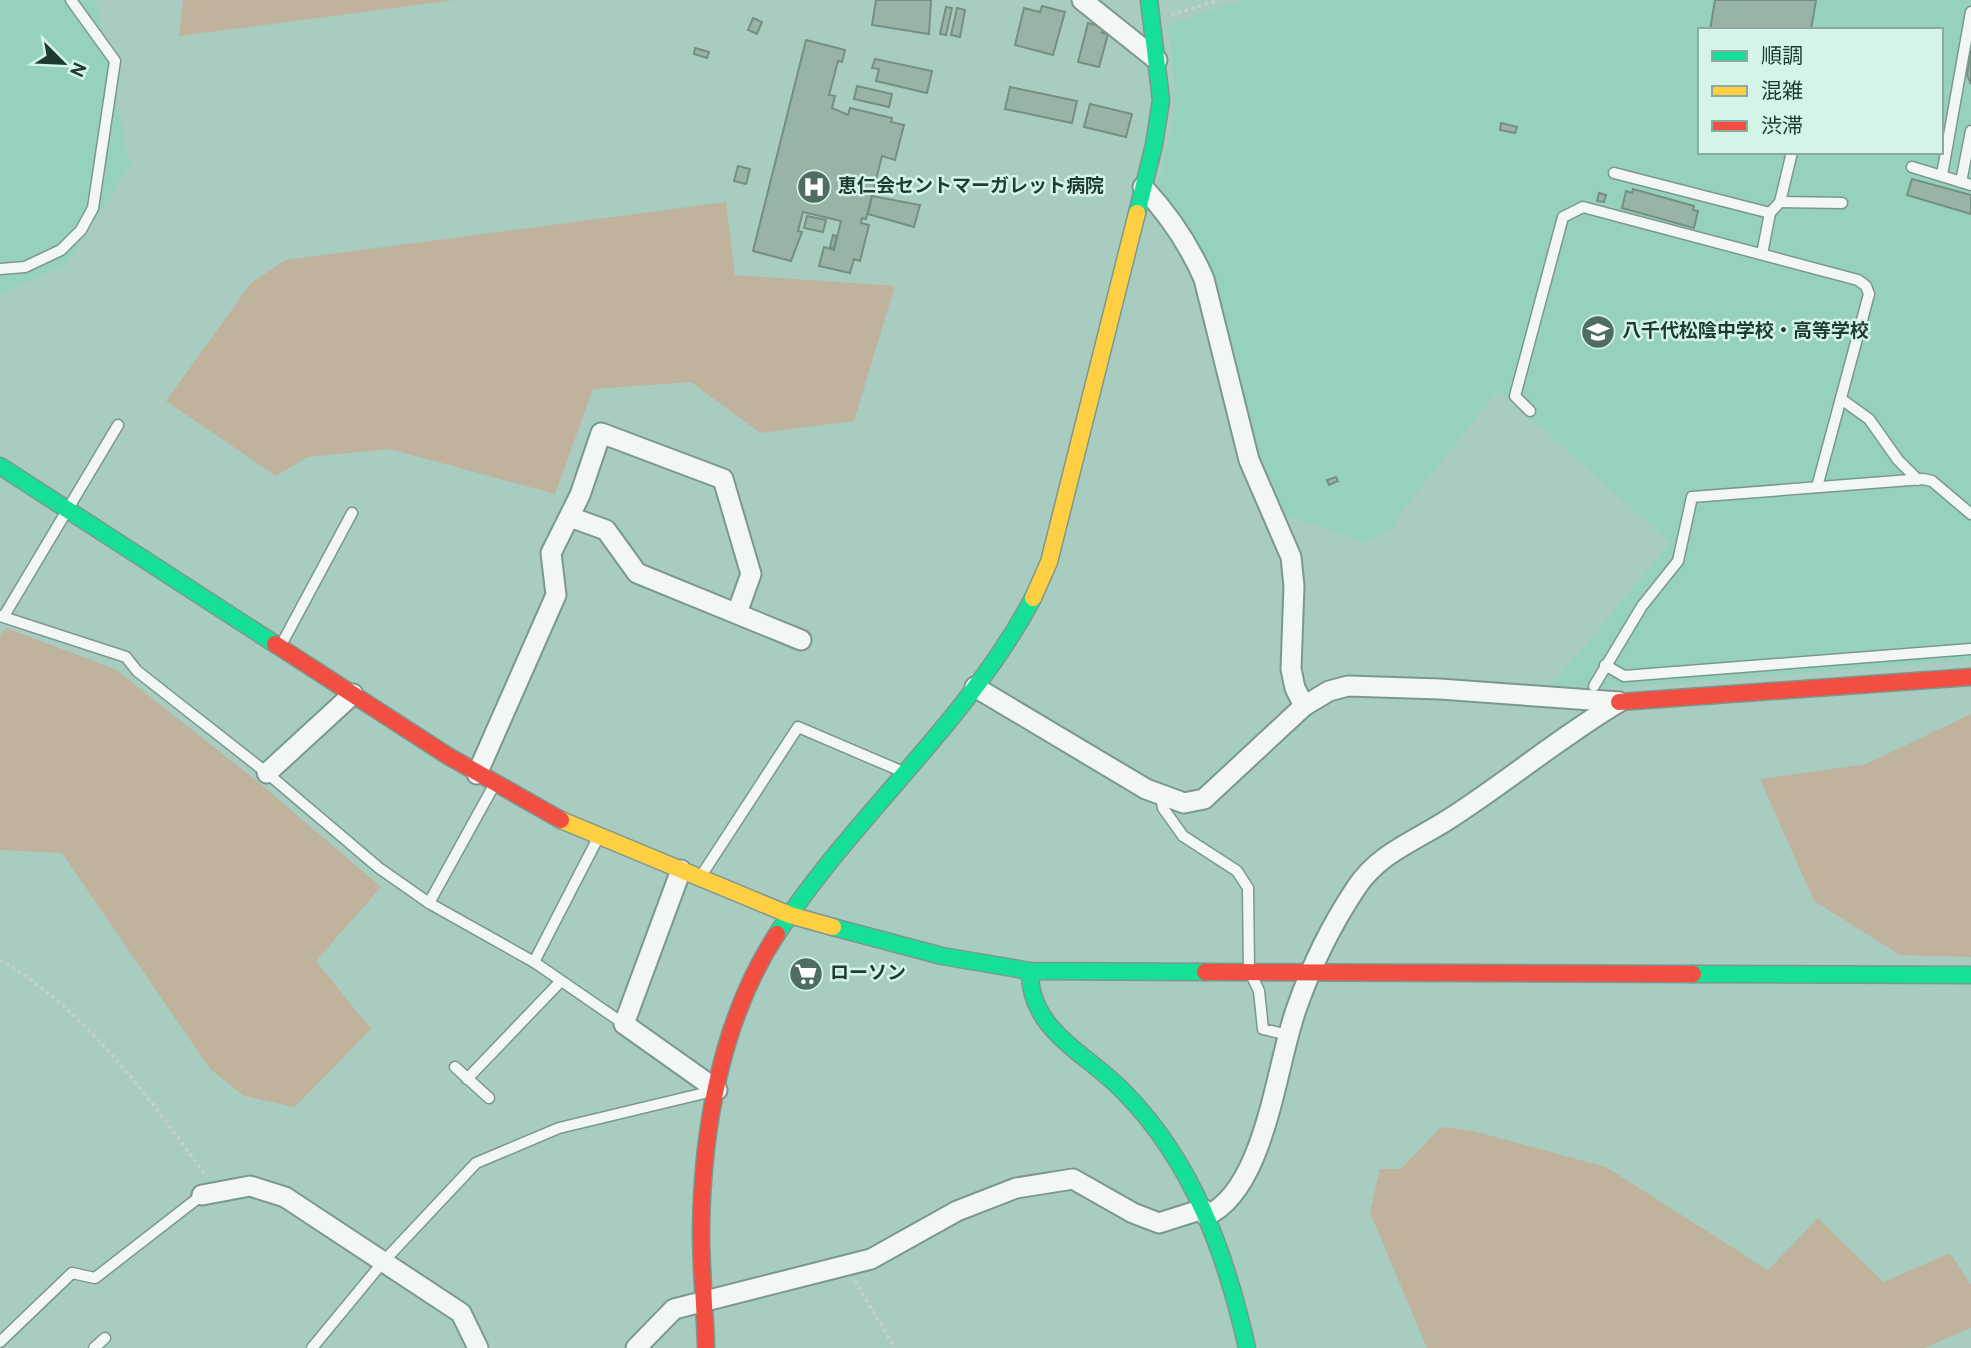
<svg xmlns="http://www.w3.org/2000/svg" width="1971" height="1348" viewBox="0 0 1971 1348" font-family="Overpass,'Noto Sans JP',sans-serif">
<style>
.built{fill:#96d1be;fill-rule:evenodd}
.green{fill:#c0b39d}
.building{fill:#99b4a7;stroke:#758f83;stroke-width:2}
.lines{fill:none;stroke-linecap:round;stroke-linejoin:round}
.lane-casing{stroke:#7b988f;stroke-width:13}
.street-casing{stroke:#7b988f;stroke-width:23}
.fast-casing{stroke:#7b988f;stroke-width:19}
.slow-casing{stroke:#7b988f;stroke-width:19}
.jam-casing{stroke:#7b988f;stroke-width:19}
.path{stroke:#c5cfcc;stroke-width:3.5;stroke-dasharray:3.5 3.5;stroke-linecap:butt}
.lane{stroke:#f2f7f6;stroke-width:10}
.street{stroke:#f2f7f6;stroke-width:19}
.fast{stroke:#16e098;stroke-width:16}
.slow{stroke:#ffcf43;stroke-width:16}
.jam{stroke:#f24e42;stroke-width:16}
.labels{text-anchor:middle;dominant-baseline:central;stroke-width:5;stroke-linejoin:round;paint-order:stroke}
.poi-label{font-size:19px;font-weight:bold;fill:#1f3a31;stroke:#d4f4e9;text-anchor:start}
</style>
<rect width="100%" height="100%" fill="#a8ccc0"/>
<g class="built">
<path d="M0,0H96L130,166L67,263L0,295Z"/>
<path d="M1243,0H1971V660L1607,688L1550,687L1670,543L1499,389L1397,518L1395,527L1365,542L1279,514L1252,447L1245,405L1208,275L1157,193L1174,114L1175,83L1168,25ZM1700,30H1941V152H1700Z"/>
</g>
<g class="green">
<path d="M183,0H455L179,36Z"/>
<path d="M726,202L735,275L895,286L854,421L760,433L691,382L593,389L555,494L390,449L308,457L276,476L166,401L251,283L285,260Z"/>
<path d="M6,628L115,669L258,782L381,887L316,961L371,1029L295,1107L244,1096L210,1069L62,853L0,850V635Z"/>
<path d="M1971,714V957L1900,955L1814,901L1760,779L1866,764Z"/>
<path d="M1441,1127L1474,1131L1606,1167L1768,1270L1818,1218L1883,1282L1950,1253L1971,1285V1328L1924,1348H1427L1370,1213L1380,1169H1401Z"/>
</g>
<g class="building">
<path d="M876,0H931L929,34L872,25Z"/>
<path d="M1715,0H1816L1811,30H1710Z"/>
<path d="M1042,6L1065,12L1053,55L1015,45L1024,8L1040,12Z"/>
<path d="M946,7L952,8L946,35L940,34Z"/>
<path d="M957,8L965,10L960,37L951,35Z"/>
<path d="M753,18L762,22L757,34L748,30Z"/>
<path d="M1088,23L1104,27L1102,33L1108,34L1099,67L1078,62Z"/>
<path d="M806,40L845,50L842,62L838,61L829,95L835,96L832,108L848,115L850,108L892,118L891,122L904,125L895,160L882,156L866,219L862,218L861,223L869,225L860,261L854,259L850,273L819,266L824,247L834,250L841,221L803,212L798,231L802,232L791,261L753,251Z"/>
<path d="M695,48L709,52L707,58L694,54Z"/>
<path d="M1971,51V84L1967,75Z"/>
<path d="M875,59L932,71L927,93L876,81L879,69L872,68Z"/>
<path d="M857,86L892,94L889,107L854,99Z"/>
<path d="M1010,87L1077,101L1072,123L1005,109Z"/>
<path d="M1090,104L1132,114L1126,137L1084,127Z"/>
<path d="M1501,123L1517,127L1515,133L1500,130Z"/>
<path d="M738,166L750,169L746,184L734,181Z"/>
<path d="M1912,179L1971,195V214L1907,195Z"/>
<path d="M1633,189L1694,206L1693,210L1698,211L1694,228L1622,208L1626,191L1632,193Z"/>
<path d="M1599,193L1606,195L1604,202L1597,201Z"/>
<path d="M872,196L920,205L914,227L868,214Z"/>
<path d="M807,216L826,220L823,232L804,228Z"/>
<path d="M833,235L836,236L834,248L830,247Z"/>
<path d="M1336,477L1338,481L1329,485L1327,480Z"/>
</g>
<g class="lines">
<g class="lane-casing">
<g id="lane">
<path d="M1912,167L1971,185"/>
<path d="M1614,173L1770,213"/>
<path d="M1942,175L1971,12"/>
<path d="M1961,182L1971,131"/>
<path d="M1780,202L1842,203"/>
<path d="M1762,254L1770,213L1780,202L1792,152"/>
<path d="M0,269L25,267L61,250L81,230L93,208L115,61L71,0"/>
<path d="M1841,399L1869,419L1898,460L1918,480"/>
<path d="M1530,411L1515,396L1563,217L1583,207L1858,280L1866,286L1869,294L1817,487"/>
<path d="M0,616L126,657L137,671L267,773L379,868L429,903L534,962L624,1024"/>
<path d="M4,616L118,425"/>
<path d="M280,647L352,513"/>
<path d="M1605,665L1624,676L1971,649"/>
<path d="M1594,686L1642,606L1678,561L1692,497L1923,479L1932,481L1971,514"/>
<path d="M1161,796L1163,808L1183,836L1237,871L1248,888L1249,970L1259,991L1263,1029L1288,1035"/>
<path d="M701,876L798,727L901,771"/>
<path d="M429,903L493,787"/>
<path d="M534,962L598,838"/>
<path d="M455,1067L489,1098"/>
<path d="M467,1079L560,982"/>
<path d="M0,1342L72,1273L95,1278L202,1195"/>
<path d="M94,1348L105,1338"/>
<path d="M312,1348L383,1262L476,1163L559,1128L713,1091"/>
</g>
</g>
<g class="street-casing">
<g id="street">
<path d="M1082,0L1157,60"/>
<path d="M1143,187C1169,215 1189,244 1204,279L1249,460L1291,557L1294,586L1291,669L1295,688L1304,706"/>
<path d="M570,517L606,530L637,573L801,640"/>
<path d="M975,687L1146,789L1184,803L1204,799L1304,706L1329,691L1348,686L1440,689L1619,702"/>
<path d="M267,773L353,694"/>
<path d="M477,774L556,595L551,553L580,495L601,433L723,479L751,574L737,613"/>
<path d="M681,870L624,1024L717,1090"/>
<path d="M202,1195L250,1186L285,1197L461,1313L478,1348"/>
<path d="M1206,1216C1266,1190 1276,1063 1297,1007C1311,967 1332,924 1356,888C1379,853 1415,841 1449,819C1507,782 1560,737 1619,702"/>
<path d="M636,1348L674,1309L871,1259L957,1211L1016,1188L1073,1179L1133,1213L1159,1223L1203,1209"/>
</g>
</g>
<g class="fast-casing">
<g id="fast">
<path d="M1137,213L1154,145L1161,100L1149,0"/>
<path d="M0,466L275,644"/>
<path d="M833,927L942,956L1030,971L1205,972"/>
<path d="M777,934C853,816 967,723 1033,598"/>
<path d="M1030,971C1029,1031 1087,1053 1124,1092C1193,1162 1226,1254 1247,1348"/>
<path d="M1693,974L1971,975"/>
</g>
</g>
<g class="slow-casing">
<g id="slow">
<path d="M1033,598L1049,562L1137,213"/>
<path d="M561,820L790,915L833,927"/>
</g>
</g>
<g class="jam-casing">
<g id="jam">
<path d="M275,644L448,756L561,820"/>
<path d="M1619,702L1971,677"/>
<path d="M1205,972L1693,974"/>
<path d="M706,1348C705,1309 701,1270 701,1231C702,1131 721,1019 777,934"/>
</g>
</g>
<g class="path">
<path d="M1171,15L1219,0"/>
<path d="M0,960C87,1010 148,1097 207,1177"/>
<path d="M855,1281L895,1348"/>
</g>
<use href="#lane" class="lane"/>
<use href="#street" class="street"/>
<use href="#fast" class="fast"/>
<use href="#slow" class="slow"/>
<use href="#jam" class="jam"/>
</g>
<defs>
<g id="hospital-disc" transform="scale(1.75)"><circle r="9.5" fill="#4f6d63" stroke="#d4f4e9"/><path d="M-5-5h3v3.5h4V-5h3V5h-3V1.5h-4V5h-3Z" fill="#fff"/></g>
<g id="school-disc" transform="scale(1.75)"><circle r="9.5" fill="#4f6d63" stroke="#d4f4e9"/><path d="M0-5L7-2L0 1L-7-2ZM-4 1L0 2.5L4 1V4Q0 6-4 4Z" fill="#fff"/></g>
<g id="supermarket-disc" transform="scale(1.75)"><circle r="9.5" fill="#4f6d63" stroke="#d4f4e9"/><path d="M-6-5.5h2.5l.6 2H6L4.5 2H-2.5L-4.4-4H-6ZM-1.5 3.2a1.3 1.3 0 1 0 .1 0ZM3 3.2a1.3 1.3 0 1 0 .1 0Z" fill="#fff"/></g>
</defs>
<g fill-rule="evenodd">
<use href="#hospital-disc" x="814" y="187"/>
<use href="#school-disc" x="1598" y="332"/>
<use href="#supermarket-disc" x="806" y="974"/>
</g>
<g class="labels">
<g class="poi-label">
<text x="838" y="187">恵仁会セントマーガレット病院</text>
<text x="1622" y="332">八千代松陰中学校・高等学校</text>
<text x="830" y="974">ローソン</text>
</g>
</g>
<rect x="1698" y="28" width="245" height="126" fill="#d4f4e9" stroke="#8caa9f" stroke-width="2"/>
<rect x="1712" y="51" width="35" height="10" fill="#16e098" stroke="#8caa9f" stroke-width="2"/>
<text x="1761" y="63" font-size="21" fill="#1f3a31">順調</text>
<rect x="1712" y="86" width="35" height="10" fill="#ffcf43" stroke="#8caa9f" stroke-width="2"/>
<text x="1761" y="98" font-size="21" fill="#1f3a31">混雑</text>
<rect x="1712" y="121" width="35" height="10" fill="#f24e42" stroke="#8caa9f" stroke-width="2"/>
<text x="1761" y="133" font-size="21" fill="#1f3a31">渋滞</text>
<g transform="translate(63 63) rotate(114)" stroke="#d4f4e9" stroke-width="5" paint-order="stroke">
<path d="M0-5L12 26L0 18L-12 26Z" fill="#1f3a31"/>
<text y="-10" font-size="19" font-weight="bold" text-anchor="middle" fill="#1f3a31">N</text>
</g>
</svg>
